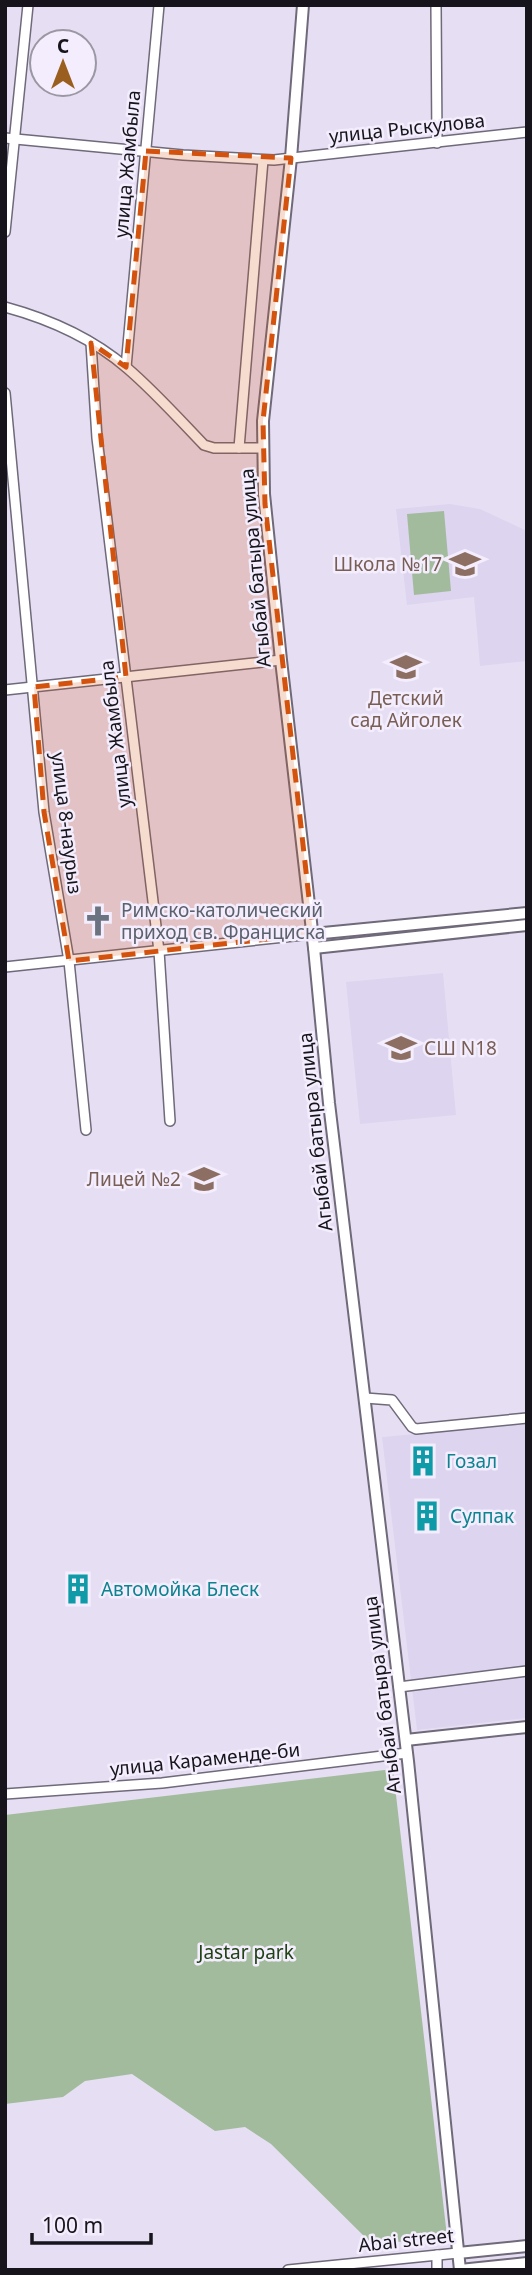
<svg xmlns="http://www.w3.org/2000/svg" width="532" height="2275" viewBox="0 0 532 2275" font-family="'Noto Sans',sans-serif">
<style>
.built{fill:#ddd4ef}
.green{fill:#a3bb9d}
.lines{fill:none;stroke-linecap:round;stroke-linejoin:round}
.minor-casing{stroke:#6f697a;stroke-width:12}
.major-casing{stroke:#6f697a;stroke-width:14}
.minor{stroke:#fff;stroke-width:9}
.major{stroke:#fff;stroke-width:10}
.marked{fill:#d3520e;fill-opacity:0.2;stroke:#d3520e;stroke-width:5;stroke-dasharray:14 9;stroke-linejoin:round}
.labels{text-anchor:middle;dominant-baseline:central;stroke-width:5;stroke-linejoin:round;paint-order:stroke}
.street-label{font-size:19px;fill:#17151b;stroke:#f3edfd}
.education-label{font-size:19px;fill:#785e54;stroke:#f3edfd;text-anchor:end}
.worship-label{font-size:19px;fill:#5b616d;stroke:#f3edfd;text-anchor:start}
.culture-label{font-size:19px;fill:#0d838f;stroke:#f3edfd;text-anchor:start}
.park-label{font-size:19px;fill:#1e4213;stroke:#f3edfd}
</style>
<rect width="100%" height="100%" fill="#e6dff3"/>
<g class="built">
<path d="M450,504L480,509L527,531V661L480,666L474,597L407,605L396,509Z"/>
<path d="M443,973L456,1115L360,1124L346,982Z"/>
<path d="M527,1424V1718L417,1730L382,1437Z"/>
</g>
<g class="green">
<path d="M444,511L451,591L414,595L407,514Z"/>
<path d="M393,1769L447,2236L373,2245L271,2144L245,2127L215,2131L132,2074L85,2081L63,2097L5,2104V1815Z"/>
</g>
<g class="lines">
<g class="minor-casing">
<g id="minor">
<path d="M436,5L437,143"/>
<path d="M5,138L183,155L274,160L527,132"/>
<path d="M5,232L28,5"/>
<path d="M5,307C49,319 92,338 127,368C154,391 179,419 204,445L214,448H263"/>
<path d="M91,343L97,438L159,951L170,1121"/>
<path d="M126,367L159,5"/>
<path d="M5,393L44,812L69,961L86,1130"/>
<path d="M239,448L263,160"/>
<path d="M5,690L281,660"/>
<path d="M5,967L313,934"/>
<path d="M365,1398L392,1400L412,1427L416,1429L527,1418"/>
<path d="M399,1687L527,1671"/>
<path d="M5,1794L162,1783L407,1753"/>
<path d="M437,2255V2270"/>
<path d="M288,2270L458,2253"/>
</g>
</g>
<g class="major-casing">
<g id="major">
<path d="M303,5L291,158L263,421L264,494L281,660L314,948L329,1103L408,1761L460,2270"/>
<path d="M313,934L527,913"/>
<path d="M314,948L527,925"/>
<path d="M406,1740L527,1727"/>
<path d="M458,2253L527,2246"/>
<path d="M460,2270L527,2263"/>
</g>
</g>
<use href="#minor" class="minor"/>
<use href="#major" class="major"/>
</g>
<path class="marked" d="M146,151L291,158L263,421L265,504L313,934L69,961L44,812L34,687L126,677L91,343L126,367Z"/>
<defs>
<g id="school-bare" transform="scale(2.415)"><path d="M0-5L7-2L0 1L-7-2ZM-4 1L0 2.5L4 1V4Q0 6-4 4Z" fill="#8d6e63" stroke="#f3edfd" stroke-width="2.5" paint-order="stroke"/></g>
<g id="church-bare" transform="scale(2.415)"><path d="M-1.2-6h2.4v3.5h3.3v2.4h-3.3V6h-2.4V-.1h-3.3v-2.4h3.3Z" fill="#6b7280" stroke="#f3edfd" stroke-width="2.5" paint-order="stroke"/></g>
<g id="building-bare" transform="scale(2.415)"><path d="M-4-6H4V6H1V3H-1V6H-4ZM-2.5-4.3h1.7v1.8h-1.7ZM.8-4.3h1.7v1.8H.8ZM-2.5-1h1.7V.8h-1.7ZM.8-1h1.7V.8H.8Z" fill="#0f9aa8" stroke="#f3edfd" stroke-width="2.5" paint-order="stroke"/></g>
</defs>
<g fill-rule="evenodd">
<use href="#school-bare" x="465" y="564"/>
<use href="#school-bare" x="406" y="667"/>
<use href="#church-bare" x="98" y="921"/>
<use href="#school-bare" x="401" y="1048"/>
<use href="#school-bare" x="204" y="1179"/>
<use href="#building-bare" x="423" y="1461"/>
<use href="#building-bare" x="427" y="1516"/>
<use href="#building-bare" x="78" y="1589"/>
</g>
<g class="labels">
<g class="street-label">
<text transform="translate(407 128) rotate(-6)">улица Рыскулова</text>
<text transform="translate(127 164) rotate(-85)">улица Жамбыла</text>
<text transform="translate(255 568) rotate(-95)">Агыбай батыра улица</text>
<text transform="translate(115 734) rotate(-97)">улица Жамбыла</text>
<text transform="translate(67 823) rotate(83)">улица 8-наурыз</text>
<text transform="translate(315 1132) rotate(-96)">Агыбай батыра улица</text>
<text transform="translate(382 1695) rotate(-97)">Агыбай батыра улица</text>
<text transform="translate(205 1759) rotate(-6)">улица Караменде-би</text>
<text transform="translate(406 2240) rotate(-6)">Abai street</text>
</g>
<g class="education-label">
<text x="442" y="564">Школа №17</text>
<text x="406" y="698" text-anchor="middle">Детский<tspan x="406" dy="22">сад Айголек</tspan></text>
<text x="424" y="1048" text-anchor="start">СШ N18</text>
<text x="181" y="1179">Лицей №2</text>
</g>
<g class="worship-label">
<text x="121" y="910">Римско-католический<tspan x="121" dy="22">приход св. Франциска</tspan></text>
</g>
<g class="culture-label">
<text x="446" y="1461">Гозал</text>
<text x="450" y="1516">Сулпак</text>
<text x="101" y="1589">Автомойка Блеск</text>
</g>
<g class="park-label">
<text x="246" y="1952">Jastar park</text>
</g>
</g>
<rect width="532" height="2275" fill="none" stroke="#17151b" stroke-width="14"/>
<g transform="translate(63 63)"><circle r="33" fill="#f3edfd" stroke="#9b97a3" stroke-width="2"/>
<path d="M0-5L12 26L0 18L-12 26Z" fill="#9a5f1f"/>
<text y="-10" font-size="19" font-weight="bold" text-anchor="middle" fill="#17151b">С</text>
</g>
<path d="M32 2233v10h119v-10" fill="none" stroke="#17151b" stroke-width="3.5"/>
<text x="42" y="2233" font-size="21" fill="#17151b" stroke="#f3edfd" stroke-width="5" paint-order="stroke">100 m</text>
</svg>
